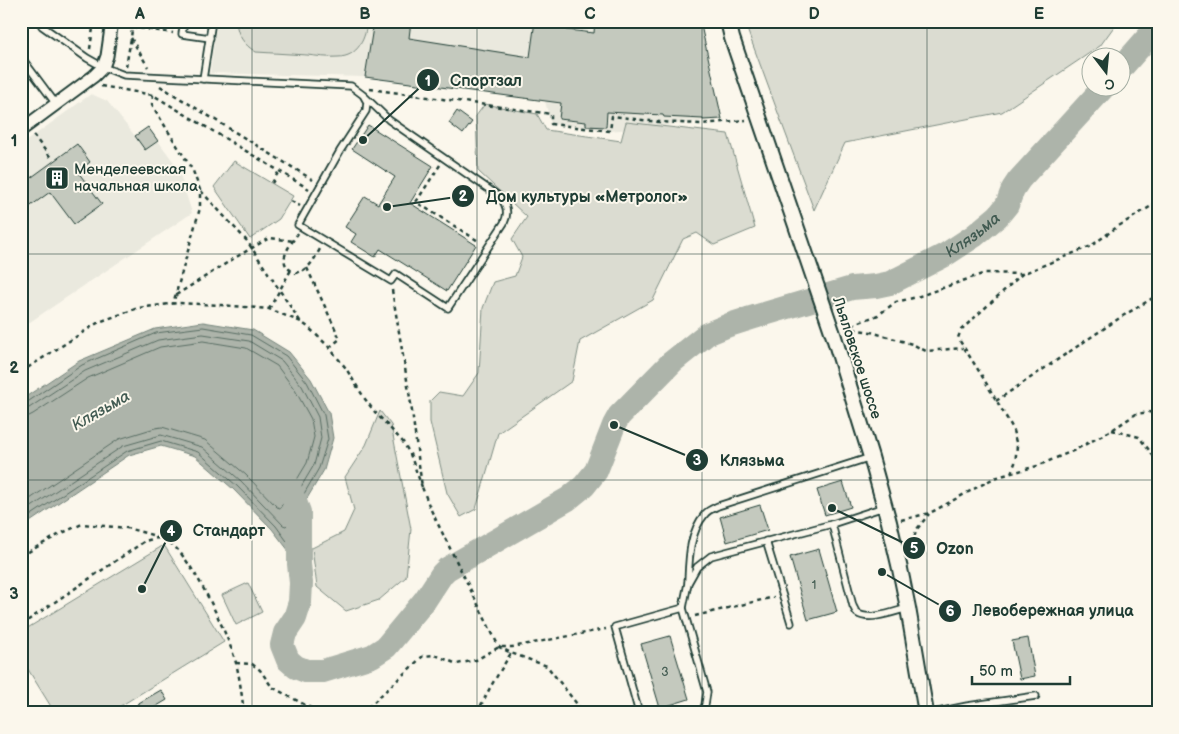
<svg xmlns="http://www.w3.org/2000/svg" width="1179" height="734" viewBox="0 0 1179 734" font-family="'Balsamiq Sans',sans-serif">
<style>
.built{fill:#eae9de}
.green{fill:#dbdcd1;stroke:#7d8c82}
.water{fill:#adb4aa;stroke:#74847b}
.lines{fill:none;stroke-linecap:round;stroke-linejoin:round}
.shore{stroke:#586d63;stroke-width:1}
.river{stroke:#adb4aa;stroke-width:24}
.building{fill:#c4c9be;stroke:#1f3d34}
.service-casing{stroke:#1f3d34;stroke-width:9}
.minor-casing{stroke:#1f3d34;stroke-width:15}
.tertiary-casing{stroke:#1f3d34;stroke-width:18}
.path{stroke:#1f3d34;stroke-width:2.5;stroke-dasharray:4 4;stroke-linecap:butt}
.service{stroke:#fbf7ec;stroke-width:5.5}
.minor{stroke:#fbf7ec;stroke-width:11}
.tertiary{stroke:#fbf7ec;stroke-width:14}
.grid{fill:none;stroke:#1f3d34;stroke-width:1;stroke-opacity:0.55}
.labels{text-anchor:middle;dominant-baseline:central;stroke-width:4;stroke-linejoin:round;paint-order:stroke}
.number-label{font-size:12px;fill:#486056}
.poi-label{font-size:15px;fill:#1f3d34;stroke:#fbf7ec;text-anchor:start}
.street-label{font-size:15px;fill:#1f3d34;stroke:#fbf7ec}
.water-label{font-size:16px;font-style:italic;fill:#425b52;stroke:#fbf7ec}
.leader{fill:none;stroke:#1f3d34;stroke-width:2}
.callout-dot{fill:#1f3d34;stroke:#fbf7ec;stroke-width:2}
.mark-label{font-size:15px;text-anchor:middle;font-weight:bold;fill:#fff}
.callout-label{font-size:16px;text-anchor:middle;font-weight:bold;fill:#1f3d34;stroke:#fbf7ec;stroke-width:4;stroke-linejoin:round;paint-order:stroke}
.neatline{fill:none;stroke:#1f3d34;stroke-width:2}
.grid-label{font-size:16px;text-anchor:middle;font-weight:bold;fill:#1f3d34}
</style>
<rect width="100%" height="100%" fill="#fbf7ec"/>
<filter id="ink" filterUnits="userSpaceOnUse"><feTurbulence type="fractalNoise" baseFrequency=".02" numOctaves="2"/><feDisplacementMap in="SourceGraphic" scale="10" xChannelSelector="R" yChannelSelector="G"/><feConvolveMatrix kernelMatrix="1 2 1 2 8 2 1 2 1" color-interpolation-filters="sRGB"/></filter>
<g filter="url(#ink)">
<g class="built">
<path d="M217,21H700L722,119L610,131L551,124L545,101L365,77L210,73Z"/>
<path d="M91,94L107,101L135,136L148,127L178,168L192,213L21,328V145Z"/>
</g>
<g class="green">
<path d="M236,21H367C366,38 358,57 338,57C328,58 317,56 307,55C290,54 273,53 256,52C244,45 237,35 236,21Z"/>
<path d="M744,21H1118L1100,46L1002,112L845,143L814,210Z"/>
<path d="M485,104L537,114L546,130L621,141L626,122L728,134L755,228L714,245L697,233L683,239L653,300L580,341L572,381L498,433L476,509L461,517L447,493L430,422V401L439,392L463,396L479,373L483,308L493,282L515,276L522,257L512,239L527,217L478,171L476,116Z"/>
<path d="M234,161L293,196L279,219L250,239L214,187Z"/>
<path d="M380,411L391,425L411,529L406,577L379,600L346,611L317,587L312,548L344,532L354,510L345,477L366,445Z"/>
<path d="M164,545L224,642L109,713H55L21,658V632Z"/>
<path d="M248,583L262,612L236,625L222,595Z"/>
</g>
<path class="water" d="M203,322L253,330L289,352L311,379L329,413L333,438L324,470L299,512V564L272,529L233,489L195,456L161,446L129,455L21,528V400L79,361L155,329Z"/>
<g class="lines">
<g class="shore">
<path d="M21,403H26L82,365L156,333L203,327L251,335L286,356L307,382L324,415L328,439L319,468L294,511V542L292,544H289L276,526L237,486L198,452L161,441L127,451L21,522"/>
<path d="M21,410L29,408L85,371L158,340L203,334L249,341L282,361L302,386L318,417L321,438L314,465L289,507L288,512V524L286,526L283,525L241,481L202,447L161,435L123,446L21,514"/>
<path d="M21,417H27L33,414L88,378L160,347L203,341L246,348L277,366L295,390L311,419L314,437L307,463L280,508L277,507L246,475L205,440L162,427L155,428L119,439L21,505"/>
</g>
<g class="river">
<path d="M1122,67L1158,26"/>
<path id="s1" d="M289,487L299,512V564L301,583L300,602L295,618L285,633L282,645L288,660L296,667L306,671H323L372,656L386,647L425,600L442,574L447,569L568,499L584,486L596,471L614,425L619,416L672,362L707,334L729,325L751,318L852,288L876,286L890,283L945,255L974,236L998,216L1007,205L1013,189L1019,180L1103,88"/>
</g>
</g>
<g class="building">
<path d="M374,21H411L409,38L530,57L535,21H568L567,30L594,33L595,21H700L722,119L703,120V119L664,117L663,115L607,112L606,127L586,126V122L559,119L561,103L365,77Z"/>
<path d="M457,111L472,122L463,134L449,123Z"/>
<path d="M368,125L433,166L410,203L476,245L447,291L380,249L375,257L351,242L356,234L345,227L365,196L378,204L395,177L352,149Z"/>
<path d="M148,127L158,141L145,150L135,136Z"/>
<path d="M77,144L90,162L78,172L102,204L74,224L50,192L21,213V185Z"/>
<path d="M843,482L851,507L825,515L817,490Z"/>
<path d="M760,505L768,530L727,542L720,517Z"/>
<path d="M819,549L837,612L808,620L790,557Z"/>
<path d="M670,636L689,699L660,708L641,644Z"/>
<path d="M1028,638L1035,676L1020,679L1012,641Z"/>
<path d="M161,690L167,700L145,713H142L137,704Z"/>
</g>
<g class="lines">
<g class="service-casing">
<g id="service">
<path d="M39,21L42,26L87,58L103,67L124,75L351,86L363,95L367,102L366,111L340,151L298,225L391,281L396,274L448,308L504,223C509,213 507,205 500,197L389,120L363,95"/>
<path d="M184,21L182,34L210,38"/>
<path d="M21,57L56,104"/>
<path d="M203,79L212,21"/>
<path d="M832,524L853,606C854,608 856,612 857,613C868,622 896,611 908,608"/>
<path d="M766,541L791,623"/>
<path d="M688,582C689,559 689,533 705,514C708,510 714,508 718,506L871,457"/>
<path d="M639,713L615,627L683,608"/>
<path d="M701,713L705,705L707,692L683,608L688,583L697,567L711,556L832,524L884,507"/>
<path d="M933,713L967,706L1036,696"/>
</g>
</g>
<g class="minor-casing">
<path id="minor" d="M21,130L94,76L103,67L107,56L112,21"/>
</g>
<g class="tertiary-casing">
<path id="tertiary" d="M728,21L732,38L834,337L871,457L889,522L900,569L908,608L926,713"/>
</g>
<g class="path">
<path d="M132,27L173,33"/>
<path d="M131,38L148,67"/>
<path d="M90,49L94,21"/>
<path d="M126,67L131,38L133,21"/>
<path d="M101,86L153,95L309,189"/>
<path d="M160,86L313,180"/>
<path d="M370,89L551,114V124L610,131L612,116L659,122L701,124L746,120"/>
<path d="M153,95L152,104L155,110L193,171L200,190V208L173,304"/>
<path d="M33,135L52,159"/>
<path d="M440,165L416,202L480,242"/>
<path d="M272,183L279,171"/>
<path d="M201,191L247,241L300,321"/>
<path d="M291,201L300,206"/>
<path d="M298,233C292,243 277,259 289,269C291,271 294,272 296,273C310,269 313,261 320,249"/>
<path d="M307,268L340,339L330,347"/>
<path d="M392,290L411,404L422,487L430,508L499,647L511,653L547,666L584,713"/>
<path d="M176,295L238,256L269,238L293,241"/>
<path d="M269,309L291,270"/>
<path d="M846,330L857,323L878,315L896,302L917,297L985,273L1022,274"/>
<path d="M846,332L852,329L871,332L912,344L926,351L963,348"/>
<path d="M21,372L99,322L138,308L178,303L221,305L269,309L301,322L308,327L328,346L345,367L365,399L374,411L403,442L410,454L422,487"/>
<path d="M996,401L1121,317L1158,295"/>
<path d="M1112,430L1139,437L1155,458L1158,474"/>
<path d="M1011,473L1015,463L1017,446L1012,427L982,376L958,338L961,330L1022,274L1091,246L1117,227L1158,202"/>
<path d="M901,520L930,513L994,478L1037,466L1075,450L1112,430L1136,414L1150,412L1158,416"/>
<path d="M909,551L917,529L929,514"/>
<path d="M21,556L60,534L82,524L127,528L152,535L160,538"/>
<path d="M695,616L774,597"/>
<path d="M21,625L145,541C149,540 155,538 160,538C186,540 230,639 236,663C240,679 242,697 244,713"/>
<path d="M236,663L252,664L260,670L272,687L320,713"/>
<path d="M362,713L423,656L435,655L457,664L476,660L499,647H512L606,629"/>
<path d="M477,713L491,686L511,653"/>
</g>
<use href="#service" class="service"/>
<use href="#minor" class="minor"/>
<use href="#tertiary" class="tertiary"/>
</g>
</g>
<path class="grid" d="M252,21V713M477,21V713M702,21V713M927,21V713M21,254H1158M21,480H1158"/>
<defs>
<g id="building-square" transform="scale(1.25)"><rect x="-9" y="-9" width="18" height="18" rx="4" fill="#1f3d34" stroke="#fbf7ec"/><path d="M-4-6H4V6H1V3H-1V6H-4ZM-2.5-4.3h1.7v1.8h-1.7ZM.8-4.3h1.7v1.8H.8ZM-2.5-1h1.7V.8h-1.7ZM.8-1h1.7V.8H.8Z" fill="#fff"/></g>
</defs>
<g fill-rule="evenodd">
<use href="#building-square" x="57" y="178"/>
</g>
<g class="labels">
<g class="number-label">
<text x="814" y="585">1</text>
<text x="665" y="672">3</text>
</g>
<g class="poi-label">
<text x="74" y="169">Менделеевская<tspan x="74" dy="17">начальная школа</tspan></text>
</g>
<g class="street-label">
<text transform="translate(857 358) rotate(72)">Льяловское шоссе</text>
</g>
<g class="water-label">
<text stroke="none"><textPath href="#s1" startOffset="1032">Клязьма</textPath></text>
<text transform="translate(101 411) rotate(-30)">Клязьма</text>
</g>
</g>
<path class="leader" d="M363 140L428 80M387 207L463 196M614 425L697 460M142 589L171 531M832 508L914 548M882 572L950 611"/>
<g class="callout-dot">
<circle cx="363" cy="140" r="5"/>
<circle cx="387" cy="207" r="5"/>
<circle cx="614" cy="425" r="5"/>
<circle cx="142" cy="589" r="5"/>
<circle cx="832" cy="508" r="5"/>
<circle cx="882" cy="572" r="5"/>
<circle cx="428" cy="80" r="12"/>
<circle cx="463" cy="196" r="12"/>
<circle cx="697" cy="460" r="12"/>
<circle cx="171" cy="531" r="12"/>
<circle cx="914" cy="548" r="12"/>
<circle cx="950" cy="611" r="12"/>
</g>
<g class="mark-label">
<text x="428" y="86">1</text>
<text x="463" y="201">2</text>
<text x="697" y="465">3</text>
<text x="171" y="536">4</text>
<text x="914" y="553">5</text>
<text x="950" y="616">6</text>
</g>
<g class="callout-label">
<text x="486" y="86">Спортзал</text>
<text x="587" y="202">Дом культуры «Метролог»</text>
<text x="752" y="466">Клязьма</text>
<text x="229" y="536">Стандарт</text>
<text x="955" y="554">Ozon</text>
<text x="1053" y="616">Левобережная улица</text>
</g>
<rect width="1179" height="734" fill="none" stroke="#fbf7ec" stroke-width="55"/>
<g transform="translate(1106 72) rotate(164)"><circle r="24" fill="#fbf7ec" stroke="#a3ada2"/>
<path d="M0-4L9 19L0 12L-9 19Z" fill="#1f3d34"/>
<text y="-8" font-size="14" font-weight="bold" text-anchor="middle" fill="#1f3d34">С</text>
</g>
<path d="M972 676v8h98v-8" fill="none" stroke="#1f3d34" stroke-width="2.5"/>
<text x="979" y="676" font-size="15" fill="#1f3d34" stroke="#fbf7ec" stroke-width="4" paint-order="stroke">50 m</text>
<rect x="28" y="28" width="1124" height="678" class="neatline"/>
<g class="grid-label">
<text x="140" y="19">A</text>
<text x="365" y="19">B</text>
<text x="590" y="19">C</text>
<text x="814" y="19">D</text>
<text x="1039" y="19">E</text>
<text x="14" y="146">1</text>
<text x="14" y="373">2</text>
<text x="14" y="599">3</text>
</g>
</svg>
